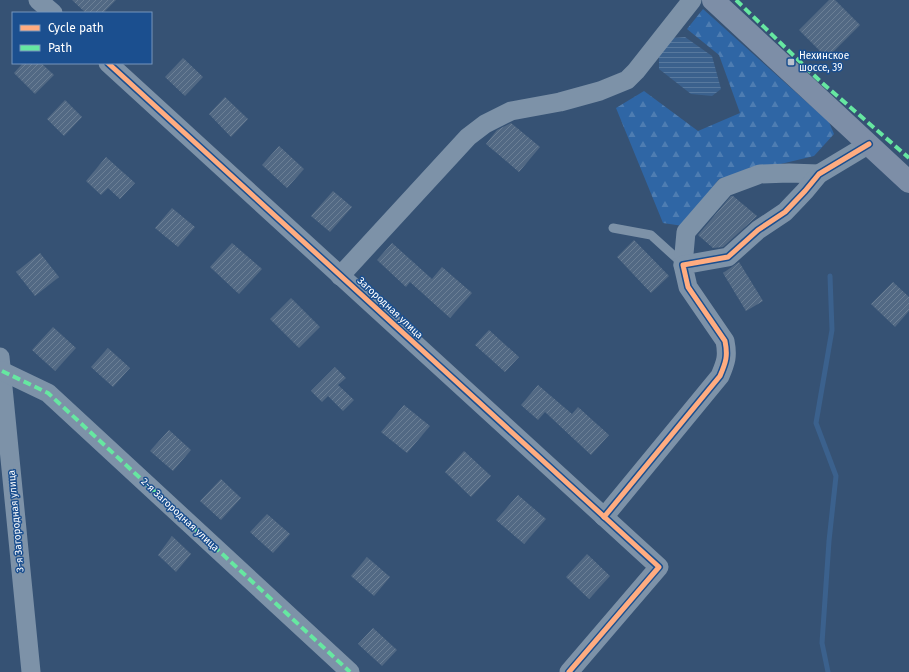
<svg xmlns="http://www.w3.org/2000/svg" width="909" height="672" viewBox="0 0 909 672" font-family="'Fira Sans',sans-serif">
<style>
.forest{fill:url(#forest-firs)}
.water{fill:url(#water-rules)}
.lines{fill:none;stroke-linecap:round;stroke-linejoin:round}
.stream{stroke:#3b618d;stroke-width:5}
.building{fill:url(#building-hatch)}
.service{stroke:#7d92a8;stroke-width:9}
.minor{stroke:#7d92a8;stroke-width:19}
.primary{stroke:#7d8ea7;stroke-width:22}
.quiet{stroke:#66e7a1;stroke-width:4;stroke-dasharray:8 4;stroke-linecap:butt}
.cycleway-casing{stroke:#1b4f8f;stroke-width:8}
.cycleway{stroke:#ffac80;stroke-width:5}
.poi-dot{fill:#b9c2ce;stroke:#1b4f8f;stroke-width:1.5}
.labels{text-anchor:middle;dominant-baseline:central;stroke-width:3;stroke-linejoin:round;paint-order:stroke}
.poi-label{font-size:10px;fill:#fff;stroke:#1b4f8f;text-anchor:start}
.street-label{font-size:10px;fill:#fff;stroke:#1b4f8f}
</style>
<defs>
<pattern id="forest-firs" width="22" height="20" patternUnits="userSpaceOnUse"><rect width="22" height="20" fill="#2f66a5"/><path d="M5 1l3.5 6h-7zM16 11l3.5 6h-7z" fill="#4e7db2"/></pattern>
<pattern id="water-rules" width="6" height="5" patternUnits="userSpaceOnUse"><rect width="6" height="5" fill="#3b618d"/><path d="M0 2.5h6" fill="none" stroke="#58799e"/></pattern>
<pattern id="building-hatch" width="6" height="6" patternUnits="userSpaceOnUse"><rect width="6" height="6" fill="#526984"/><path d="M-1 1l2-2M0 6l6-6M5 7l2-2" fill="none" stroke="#6c8096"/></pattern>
</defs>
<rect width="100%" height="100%" fill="#365274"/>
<path class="forest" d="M703,9L829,122L834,134L814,156L719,179L683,226L663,223L616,108L644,91L698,131L740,113L719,55L687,29Z"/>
<path class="water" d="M685,37L712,56L721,89L712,96L691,94L659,69V54L673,38Z"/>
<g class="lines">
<path class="stream" d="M828,672L822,643L829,541L836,476L816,423L832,330L830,276"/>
</g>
<g class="building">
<path d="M72,0H116L103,13H86Z"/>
<path d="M829,0H835L860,25L827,58L799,30Z"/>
<path d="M183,58L203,77L185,96L165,77Z"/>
<path d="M23,63H41L54,75L35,94L14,73Z"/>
<path d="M225,97L248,119L231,137L209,114Z"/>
<path d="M65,100L82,117L64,136L47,119Z"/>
<path d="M511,123L540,147L519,172L486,144L497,130Z"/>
<path d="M279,146L304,169L287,188L262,165Z"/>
<path d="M106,157L135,183L120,199L108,188L101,195L86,181Z"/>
<path d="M333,191L352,207L330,232L311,216Z"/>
<path d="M731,196H733L757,216L723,247L713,248L698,235Z"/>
<path d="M172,208L195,227L178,247L155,228Z"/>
<path d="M634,240L669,276L651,293L617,257Z"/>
<path d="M232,243L262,269L239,294L210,267Z"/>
<path d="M392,243L432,279L442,267L472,293L450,318L410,282L406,287L377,260Z"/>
<path d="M40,253L59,277L35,296L16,272Z"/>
<path d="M739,262L763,301L746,311L723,273Z"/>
<path d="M893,282L909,297V311L895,327L871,304Z"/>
<path d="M291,298L320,327L299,348L270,319Z"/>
<path d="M53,327L76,348L55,371L32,350Z"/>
<path d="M489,330L519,357L505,372L475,345Z"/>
<path d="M108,348L130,368L113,387L91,367Z"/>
<path d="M335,367L346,378L338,385L354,400L343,411L328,396L322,402L311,391Z"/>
<path d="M538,385L572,414L578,407L609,435L591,455L545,412L538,420L521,405Z"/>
<path d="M404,405L430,426L407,453L381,432Z"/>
<path d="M169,430L191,450L173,471L150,451Z"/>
<path d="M464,451L491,476L471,497L445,472Z"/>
<path d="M221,479L241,498L221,520L200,501Z"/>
<path d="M518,495L546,519L524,544L496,520Z"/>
<path d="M267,514L290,534L273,553L250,532Z"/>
<path d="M172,536L191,554L176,572L158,555Z"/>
<path d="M587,554L610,576L589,599L566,577Z"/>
<path d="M367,557L390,577L374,596L351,576Z"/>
<path d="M373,628L397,650L382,666L358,644Z"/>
</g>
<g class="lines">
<path class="service" d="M613,228L651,235L683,264"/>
<g class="minor">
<path d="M38,0L53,13"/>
<path d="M108,63L659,567L569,672"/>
<path d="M683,265L686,232L725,187L760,174L789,173L819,174"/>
<path d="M340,276L468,137L485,124L511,111L560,102L600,91L627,80L636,71L692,0"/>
<path d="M0,357L31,672"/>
<path d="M2,371L48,393L350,672"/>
<path d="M604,517L720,376C726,362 728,356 725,341L688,287L683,265L728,257L758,230L785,212L805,191L819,174L869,144"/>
</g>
<path class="primary" d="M713,0L909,182"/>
<g class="quiet">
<path d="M736,0L820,81L909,158"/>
<path d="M2,371L48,393L350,672"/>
</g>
<g class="cycleway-casing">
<g id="cycleway">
<path d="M108,63L659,567L569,672"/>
<path d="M604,517L720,376C726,362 728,356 725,341L688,287L683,265L728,257L758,230L785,212L805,191L819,174L869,144"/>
</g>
</g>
<use href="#cycleway" class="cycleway"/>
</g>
<rect class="poi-dot" x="787" y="58" width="8" height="8" rx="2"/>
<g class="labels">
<g class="poi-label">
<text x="799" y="56">Нехинское<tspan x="799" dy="12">шоссе, 39</tspan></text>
</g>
<g class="street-label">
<text transform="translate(390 308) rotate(43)">Загородная улица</text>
<text transform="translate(180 515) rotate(43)">2-я Загородная улица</text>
<text transform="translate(16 521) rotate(-95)">3-я Загородная улица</text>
</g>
</g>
<rect x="12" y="12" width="140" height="52" fill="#1b4f8f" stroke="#7695bc"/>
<rect x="20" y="25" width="20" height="6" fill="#ffac80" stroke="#7695bc"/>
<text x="48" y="32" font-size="12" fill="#ffffff">Cycle path</text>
<rect x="20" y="45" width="20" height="6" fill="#66e7a1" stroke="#7695bc"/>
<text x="48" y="52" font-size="12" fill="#ffffff">Path</text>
</svg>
